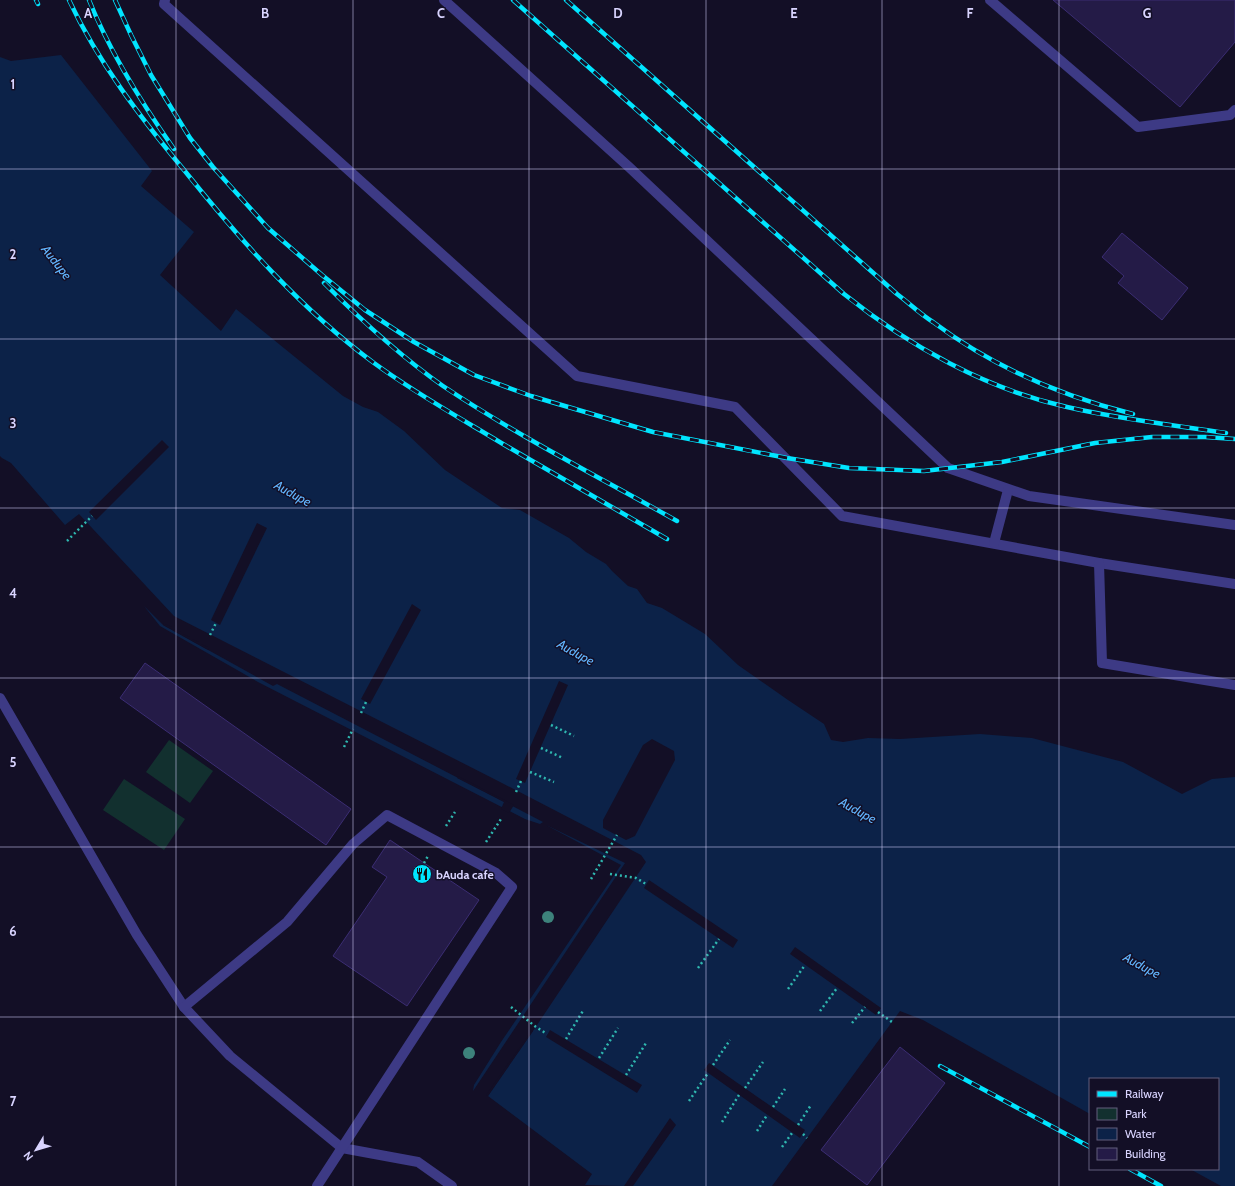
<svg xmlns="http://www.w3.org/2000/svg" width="1235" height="1186" viewBox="0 0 1235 1186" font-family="Cabin,sans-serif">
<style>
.green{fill:#12302f}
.water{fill:#0c2248}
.pier{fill:#130f26}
.building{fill:#241b47;stroke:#3b2d73}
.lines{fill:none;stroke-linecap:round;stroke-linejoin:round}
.path{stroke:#2fb8b0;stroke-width:2.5;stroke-dasharray:2 3;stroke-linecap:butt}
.lane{stroke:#3d3a85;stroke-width:10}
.rail-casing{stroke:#00e5ff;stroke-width:4.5}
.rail{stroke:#130f26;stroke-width:3;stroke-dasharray:9;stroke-linecap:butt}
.tree{fill:#3d827b}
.grid{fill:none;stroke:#d9d4ff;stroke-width:1;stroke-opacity:0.55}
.labels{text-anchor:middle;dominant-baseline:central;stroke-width:3;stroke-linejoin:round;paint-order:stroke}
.poi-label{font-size:12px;font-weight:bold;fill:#d9d4ff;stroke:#130f26;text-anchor:start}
.water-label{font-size:13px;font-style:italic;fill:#62b6ff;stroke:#130f26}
.grid-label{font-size:13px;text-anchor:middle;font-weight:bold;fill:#d9d4ff;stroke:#130f26;stroke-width:3;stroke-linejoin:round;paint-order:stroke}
</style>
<rect width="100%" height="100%" fill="#130f26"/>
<g class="green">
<path d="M169,740L213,771L190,803L146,772Z"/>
<path d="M124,779L185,819L164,850L103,810Z"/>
</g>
<g class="water">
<path d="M61,55L152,171L141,186L194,232L160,275L221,331L236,309L343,396L363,407L378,412L404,431L445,470L502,508L520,510L569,538L586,552L606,564L612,571L628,586L637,589L647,603L662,608L705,634L738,665L788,700L824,724L831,740L843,742L868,738L900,739L980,734L1032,738L1123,762L1182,794L1212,779L1235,777V1186H1221L1190,1169H1218V1079H1090V1114L923,1020L900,1011L772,1186H633L676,1125L670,1118L624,1186L585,1185L592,1174L488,1096L533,1031L646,862L641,855L502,783L174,616L79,514L65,525L11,463L2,458L0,456V57L11,61Z"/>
<path d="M144,606L163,625L273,686L277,684L543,822L540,824L525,819L258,682L160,626Z"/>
<path d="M546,825L625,863L473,1091L474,1085L501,1042L621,865Z"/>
</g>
<g class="pier">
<path d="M162,440L169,447L96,520L89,512Z"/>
<path d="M257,523L267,528L220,625L211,620Z"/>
<path d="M412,604L421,610L370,704L361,699Z"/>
<path d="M164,623L209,648L208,650L163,625Z"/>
<path d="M559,681L568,685L525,783L516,779Z"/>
<path d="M652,739L674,751L675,760L635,836L626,840L603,828V820L643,745Z"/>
<path d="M458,776L514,805L509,813L501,809L504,802L457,778Z"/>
<path d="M649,880L738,940L733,948L644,888Z"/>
<path d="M795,947L881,1008L876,1015L790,954Z"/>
<path d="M532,1030L533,1031L488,1096L486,1095Z"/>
<path d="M550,1030L642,1085L637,1093L546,1037Z"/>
<path d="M709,1063L805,1130L800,1138L704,1070Z"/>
</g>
<g class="building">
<path d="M1053,0H1235V42L1180,107Z"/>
<path d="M1122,233L1188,288L1162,320L1118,283L1124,276L1102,257Z"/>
<path d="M145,663L351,809L326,845L120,698Z"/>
<path d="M390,840L479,900L407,1006L333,956L387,877L372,867Z"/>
<path d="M900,1047L945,1083L867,1185L821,1150Z"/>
</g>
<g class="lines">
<g class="path">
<path d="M67,541L92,516"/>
<path d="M210,635L216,623"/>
<path d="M361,713L366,702"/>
<path d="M551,725L574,736"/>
<path d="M344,747L353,729"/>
<path d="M541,748L563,758"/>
<path d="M530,772L554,782"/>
<path d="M516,792L521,781"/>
<path d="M446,826L455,812"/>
<path d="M486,842L501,819"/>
<path d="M424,863L428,856"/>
<path d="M610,874L636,878L646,884"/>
<path d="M591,879L617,835"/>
<path d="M698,968L719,939"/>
<path d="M788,989L805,965"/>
<path d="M511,1007L536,1027L547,1034"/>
<path d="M820,1011L837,988"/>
<path d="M878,1012L892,1022"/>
<path d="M852,1023L865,1007"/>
<path d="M566,1039L584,1009"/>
<path d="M599,1058L618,1028"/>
<path d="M713,1065L730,1040"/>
<path d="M626,1075L646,1043"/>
<path d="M745,1088L763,1062"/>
<path d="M689,1101L708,1073"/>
<path d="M773,1107L785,1089"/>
<path d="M722,1122L739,1095"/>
<path d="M798,1125L811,1105"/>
<path d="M757,1131L767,1115"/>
<path d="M803,1134L807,1138"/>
<path d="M782,1147L792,1133"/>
</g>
<g class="lane">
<path d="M165,0L164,4L577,376L735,407L842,516L1099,563L1235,584"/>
<path d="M444,0L629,167L948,468L1029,496L1235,525"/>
<path d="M990,0L1138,127L1230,115L1235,110"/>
<path d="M994,543L1008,490"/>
<path d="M1099,563L1102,663L1235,685"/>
<path d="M0,698L137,935L184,1007L230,1056L342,1148L418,1162L452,1186"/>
<path d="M184,1007L287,922L353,844L387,815L496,873L512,887L317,1186"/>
</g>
<g class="rail-casing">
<g id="rail">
<path d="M36,0L38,4"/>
<path d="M69,0C98,62 140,117 184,170C241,241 301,309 374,363C415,393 460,418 503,444C558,476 612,507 667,539"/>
<path d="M89,0C109,50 143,105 174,149"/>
<path d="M115,0L131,35L151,75L190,138L213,167L268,228L322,275L365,310L414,342L474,375L531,396L653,432L787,458L849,468L924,471L1002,462L1095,443L1152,437H1205L1235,439"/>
<path d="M513,0L844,294C909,346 986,389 1067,407C1119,419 1173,425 1226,433"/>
<path d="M566,0L897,294C909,303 920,314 933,322C993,367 1061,396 1133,414"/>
<path d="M324,283C361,320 400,356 443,386C518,436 599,477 677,521"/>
<path d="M940,1066L1090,1147"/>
<path d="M1130,1169L1161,1186"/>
</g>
</g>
<use href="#rail" class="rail"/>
</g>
<g class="tree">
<circle cx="548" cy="917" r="6"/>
<circle cx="469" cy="1053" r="6"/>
</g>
<path class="grid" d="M176,0V1186M353,0V1186M529,0V1186M706,0V1186M882,0V1186M1059,0V1186M0,169H1235M0,339H1235M0,508H1235M0,678H1235M0,847H1235M0,1017H1235"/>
<defs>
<g id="restaurant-disc" transform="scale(1)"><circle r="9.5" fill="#00e5ff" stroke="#130f26"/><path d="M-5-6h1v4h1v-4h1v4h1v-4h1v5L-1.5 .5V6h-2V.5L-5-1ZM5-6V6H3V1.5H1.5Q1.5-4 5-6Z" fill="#111"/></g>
</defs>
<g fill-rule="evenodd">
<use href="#restaurant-disc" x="422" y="874"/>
</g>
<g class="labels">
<g class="poi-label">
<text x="436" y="874">bAuda cafe</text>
</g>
<g class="water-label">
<text transform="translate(57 262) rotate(52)">Audupe</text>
<text transform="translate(293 493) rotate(29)">Audupe</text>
<text transform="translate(576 652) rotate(29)">Audupe</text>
<text transform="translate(858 810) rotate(29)">Audupe</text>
<text transform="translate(1142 965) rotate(28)">Audupe</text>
</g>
</g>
<g class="grid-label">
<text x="88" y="18">A</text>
<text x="265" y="18">B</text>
<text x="441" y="18">C</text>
<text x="618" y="18">D</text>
<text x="794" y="18">E</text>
<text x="970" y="18">F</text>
<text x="1147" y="18">G</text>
<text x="13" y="89">1</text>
<text x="13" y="259">2</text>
<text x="13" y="428">3</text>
<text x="13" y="598">4</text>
<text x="13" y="767">5</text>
<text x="13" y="936">6</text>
<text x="13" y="1106">7</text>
</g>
<rect x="1089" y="1078" width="130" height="92" fill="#130f26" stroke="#625e7d"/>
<rect x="1097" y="1091" width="20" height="6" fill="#00e5ff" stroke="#625e7d"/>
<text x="1125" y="1098" font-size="12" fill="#d9d4ff">Railway</text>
<rect x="1097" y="1108" width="20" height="12" fill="#12302f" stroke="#625e7d"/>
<text x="1125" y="1118" font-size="12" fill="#d9d4ff">Park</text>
<rect x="1097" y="1128" width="20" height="12" fill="#0c2248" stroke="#625e7d"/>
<text x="1125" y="1138" font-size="12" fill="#d9d4ff">Water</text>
<rect x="1097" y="1148" width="20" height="12" fill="#241b47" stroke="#625e7d"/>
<text x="1125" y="1158" font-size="12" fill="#d9d4ff">Building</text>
<g transform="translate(36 1150) rotate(232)" stroke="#130f26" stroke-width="3" paint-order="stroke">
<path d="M0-3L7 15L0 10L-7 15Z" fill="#d9d4ff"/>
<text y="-6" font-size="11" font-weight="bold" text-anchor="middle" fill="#d9d4ff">N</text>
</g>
</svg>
